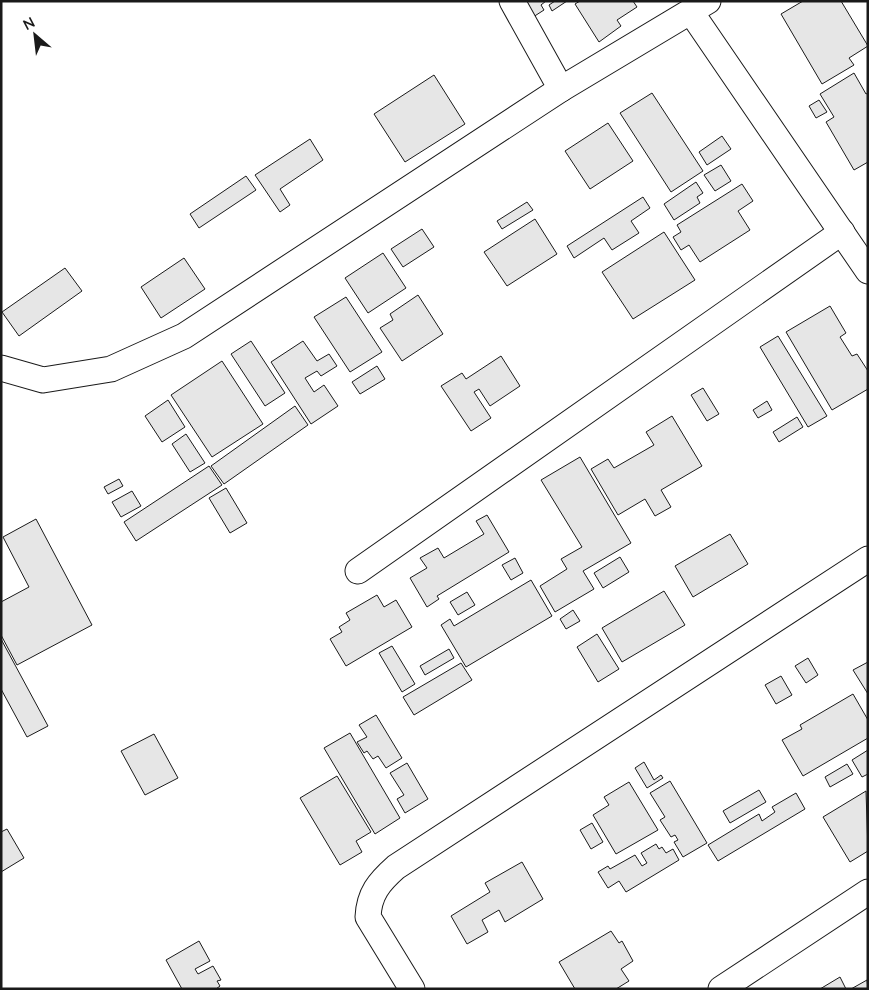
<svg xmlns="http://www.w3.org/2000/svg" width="869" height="990" viewBox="0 0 869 990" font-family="Lato,sans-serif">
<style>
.building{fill:#e6e6e6;stroke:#1a1a1a}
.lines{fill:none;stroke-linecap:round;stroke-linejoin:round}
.street-casing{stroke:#1a1a1a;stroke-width:27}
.street{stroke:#fff;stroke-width:25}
</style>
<rect width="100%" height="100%" fill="#fff"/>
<g class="building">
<path d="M518,1H546L541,5L544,10L530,19Z"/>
<path d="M555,1H567L552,11L549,5Z"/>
<path d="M580,1H633L637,7L617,20L621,26L599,42L575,4Z"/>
<path d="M803,1H841L868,46L849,58L854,65L822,84L781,14Z"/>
<path d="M854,73L866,94L868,93V162L854,170L826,122L834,117L820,94Z"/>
<path d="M434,75L465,124L405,162L374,114Z"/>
<path d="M652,93L703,171L671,192L620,113Z"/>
<path d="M819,100L827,112L816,118L809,106Z"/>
<path d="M608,123L633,161L590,189L565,151Z"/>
<path d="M722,136L731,149L707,165L699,152Z"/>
<path d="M310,139L323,160L280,189L290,205L280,212L255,175Z"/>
<path d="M721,165L731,181L715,191L704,175Z"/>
<path d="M246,176L256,190L199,228L190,214Z"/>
<path d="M696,182L703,193L697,197L700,203L674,220L664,204Z"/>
<path d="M742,184L753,201L738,211L750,230L700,262L689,245L681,250L673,237L681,232L677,225Z"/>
<path d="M643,197L650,208L631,221L639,233L612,250L604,238L574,258L567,246Z"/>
<path d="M527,202L533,210L502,229L497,221Z"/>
<path d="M535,219L557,254L507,286L484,252Z"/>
<path d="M422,229L434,247L403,267L391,249Z"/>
<path d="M664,232L695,280L633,319L602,272Z"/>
<path d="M383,253L406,288L368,313L345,278Z"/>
<path d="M184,258L205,289L161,318L141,287Z"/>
<path d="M65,268L82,291L19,336L2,312Z"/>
<path d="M418,295L443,334L402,361L380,328L393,320L390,314Z"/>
<path d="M346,297L382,352L350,372L314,317Z"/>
<path d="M830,306L846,333L840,337L852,356L857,354L868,371V389L832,410L786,332Z"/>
<path d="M778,336L827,416L808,427L760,347Z"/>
<path d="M251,341L285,393L265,406L231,354Z"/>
<path d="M303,341L317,361L329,354L337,366L321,376L317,371L305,378L314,392L324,385L338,406L311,424L271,362Z"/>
<path d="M501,356L520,386L490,406L479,389L474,392L491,418L471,431L441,386L462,373L466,379Z"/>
<path d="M222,361L263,424L212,457L171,395Z"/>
<path d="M377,366L385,379L360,394L352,382Z"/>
<path d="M703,388L719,414L707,421L691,395Z"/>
<path d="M168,400L185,427L162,442L145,416Z"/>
<path d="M767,401L772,410L758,418L753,410Z"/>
<path d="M295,406L308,425L224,484L211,466Z"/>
<path d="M672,416L702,466L661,490L671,507L655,516L645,499L618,515L591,469L608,459L614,468L654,445L646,432Z"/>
<path d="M797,417L803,427L779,442L773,432Z"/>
<path d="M186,434L205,463L190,472L172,444Z"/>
<path d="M580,457L631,543L583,571L594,589L555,612L540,586L567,569L561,559L582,547L541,480Z"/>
<path d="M209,466L222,485L136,541L124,522Z"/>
<path d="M119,479L123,486L108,494L104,487Z"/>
<path d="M226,488L247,523L230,533L209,498Z"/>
<path d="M132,491L141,506L121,517L112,502Z"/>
<path d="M487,515L509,552L437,596L439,599L427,607L410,578L427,568L420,558L438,548L444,558L484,534L476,521Z"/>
<path d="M36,519L92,625L17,665L1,635V602L29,587L3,537Z"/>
<path d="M730,534L748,564L693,597L675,566Z"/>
<path d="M620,557L629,572L603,588L594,573Z"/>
<path d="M515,558L523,573L511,580L502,565Z"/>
<path d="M531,580L552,616L466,667L441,625L450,619L454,626Z"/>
<path d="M664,591L685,625L622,662L602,628Z"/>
<path d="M467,592L475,605L458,615L450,602Z"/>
<path d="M377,595L384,607L396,600L412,627L346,666L330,639L342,632L339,627L350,620L346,613Z"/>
<path d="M573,610L580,621L566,629L560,619Z"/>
<path d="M597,634L619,669L598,682L577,647Z"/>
<path d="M1,639L48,726L27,737L1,689Z"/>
<path d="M392,646L415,684L402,692L379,653Z"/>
<path d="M449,649L454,658L425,675L420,666Z"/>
<path d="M808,658L818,675L806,683L795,666Z"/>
<path d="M868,662V694L853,670Z"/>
<path d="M461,663L472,680L414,715L403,697Z"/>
<path d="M781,676L792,695L776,704L765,685Z"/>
<path d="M853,694L868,720V738L803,776L782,740L802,729L800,725Z"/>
<path d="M376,715L402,758L386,768L378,756L373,759L367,751L364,753L357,742L367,737L359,725Z"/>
<path d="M350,733L400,818L375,834L324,748Z"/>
<path d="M154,734L178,778L145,795L121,751Z"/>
<path d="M868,750V774L862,777L852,760Z"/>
<path d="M644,762L654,780L661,775L663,778L647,788L635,768Z"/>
<path d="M407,763L428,799L405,813L397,799L404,795L390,773Z"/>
<path d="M847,764L853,774L830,787L825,777Z"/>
<path d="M337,776L371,832L356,841L362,852L340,865L300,798Z"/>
<path d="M670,781L707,843L683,857L674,842L678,840L675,835L671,837L660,820L665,817L650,793Z"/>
<path d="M629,782L658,830L616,854L593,815L609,805L604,797Z"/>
<path d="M759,790L766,802L730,823L723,811Z"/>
<path d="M866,791L868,851L850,862L823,817Z"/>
<path d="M796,793L805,809L718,861L708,845L759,814L762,821L775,812L772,807Z"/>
<path d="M592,823L603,842L591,849L580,830Z"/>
<path d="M7,829L24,858L1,872V832Z"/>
<path d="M656,844L659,849L662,847L666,853L673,849L679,860L626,892L619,881L608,888L598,872L608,866L610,869L635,855L642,866L647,863L641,853Z"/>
<path d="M522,862L543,899L505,922L499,910L482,920L488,932L467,944L451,916L490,892L485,883Z"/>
<path d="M611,931L619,943L622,941L633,961L621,969L629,981L616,989H575L559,962Z"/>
<path d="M199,941L210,961L195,969L198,974L213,966L221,980L217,981L220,986L216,989H182L166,960Z"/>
<path d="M840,977L846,989H820Z"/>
<path d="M867,980L868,989H851Z"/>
</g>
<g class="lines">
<g class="street-casing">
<g id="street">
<path d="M512,1L561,89"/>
<path d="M691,12L868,271"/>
<path d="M1,368L43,380L111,369L184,336L561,89L708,1"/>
<path d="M358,571L842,232"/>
<path d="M412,989L368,917C369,894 379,882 396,867L868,559"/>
<path d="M721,989L868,892"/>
</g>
</g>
<use href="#street" class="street"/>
</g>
<rect width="869" height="990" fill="none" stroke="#1a1a1a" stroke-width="5"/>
<g transform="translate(35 35) rotate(332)" stroke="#ffffff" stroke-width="4" paint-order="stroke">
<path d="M0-4L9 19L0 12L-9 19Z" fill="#1a1a1a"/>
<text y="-8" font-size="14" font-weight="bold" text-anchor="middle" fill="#1a1a1a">N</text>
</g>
</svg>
